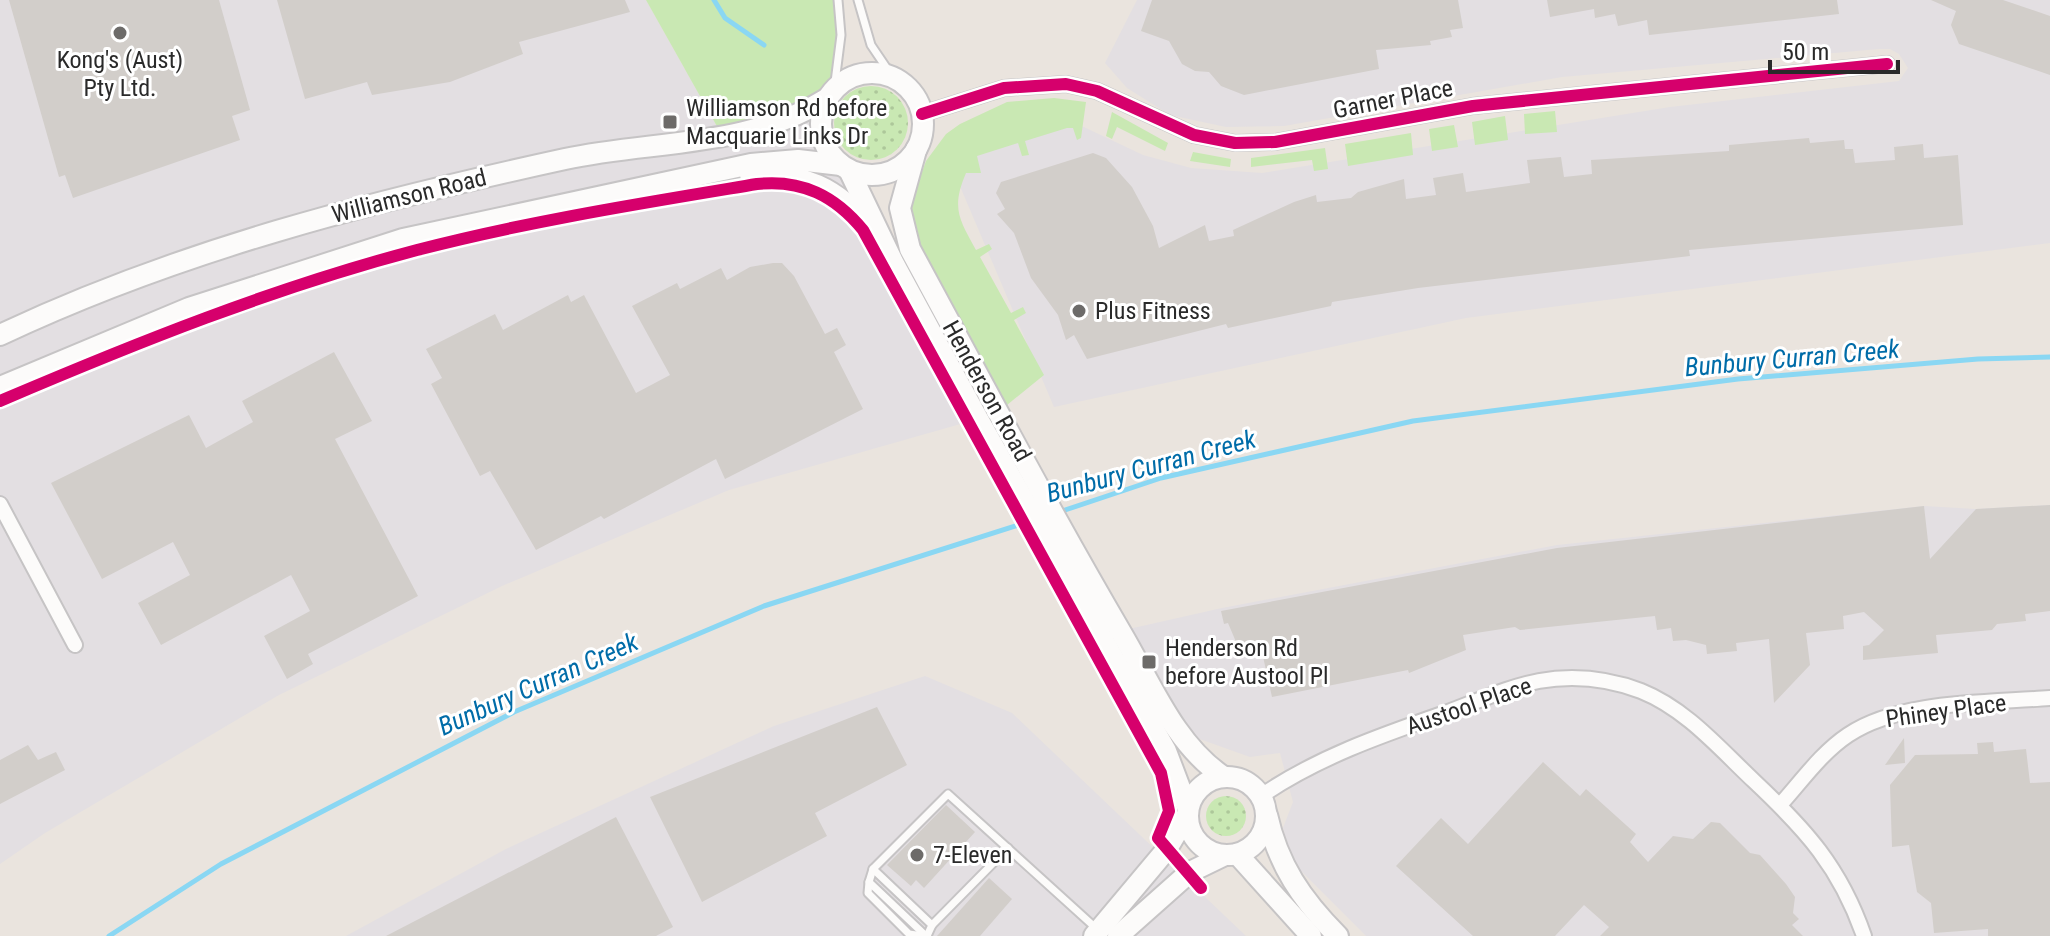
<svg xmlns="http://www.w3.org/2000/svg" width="2050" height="936" viewBox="0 0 2050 936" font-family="'Roboto Condensed',sans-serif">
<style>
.industrial{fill:#e3dfe2}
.grass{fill:#c9e8b3}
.garden{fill:url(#garden-dots)}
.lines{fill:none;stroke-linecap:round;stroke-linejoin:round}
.stream{stroke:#8ad7f3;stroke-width:5}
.building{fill:#d2ceca}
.lane-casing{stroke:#c6c4c5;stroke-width:11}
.street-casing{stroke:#c6c4c5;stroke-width:18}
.secondary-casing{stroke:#c6c4c5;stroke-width:24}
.lane{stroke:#fcfbfa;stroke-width:7}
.street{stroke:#fcfbfa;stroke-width:14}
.secondary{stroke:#fcfbfa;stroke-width:20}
.cycleway-casing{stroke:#fff;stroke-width:17}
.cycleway{stroke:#d6006c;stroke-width:12}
.poi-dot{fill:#6d6b69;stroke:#fff;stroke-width:3}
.labels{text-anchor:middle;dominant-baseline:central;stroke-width:6;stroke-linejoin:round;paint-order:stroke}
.poi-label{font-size:24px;fill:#2a2a2a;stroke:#fff;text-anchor:start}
.street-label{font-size:24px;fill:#2a2a2a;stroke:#fff}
.water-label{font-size:26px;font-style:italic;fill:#006ca8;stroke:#fff}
</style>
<defs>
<pattern id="garden-dots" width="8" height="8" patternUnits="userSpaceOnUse" patternTransform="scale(2)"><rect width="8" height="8" fill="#c9e8b3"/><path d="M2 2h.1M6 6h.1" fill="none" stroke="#adc79a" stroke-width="1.8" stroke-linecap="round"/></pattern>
</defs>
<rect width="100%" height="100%" fill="#eae4de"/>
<g class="industrial">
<path d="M0,0H646L723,137L828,98L819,122L825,150L841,165L978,419L729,490L502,586L279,695L45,833L0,864Z"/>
<path d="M1137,0H2050V243L1466,318L1054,407L942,144L1069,120L1143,155L1191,168L1262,173L1670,107L1899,81L1908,68L1899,54L1890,49H1879L1562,77L1284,126L1226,127L1170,115L1127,88L1105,63Z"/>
<path d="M2050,505V936H1366L1293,863L1283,828L1293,802L1280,753L1250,757L1180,732L1120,631L1222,608L1557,545L1924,506L1976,509Z"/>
<path d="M925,676L1012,713L1246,936H346L506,849L774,726Z"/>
</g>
<g class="grass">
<path d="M646,0H838L841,35L834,90L723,137Z"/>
<path d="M1054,98L1086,102L1081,138L1077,140L1073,128H1067L1025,141L1029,155L1022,156L1018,143L977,156L981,173H966C951,208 959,219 976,250L989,244L992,249L980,257L1011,313L1023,307L1026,313L1014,320L1044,375L1007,405L916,239L910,205L926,161L946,134L960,124L1007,102Z"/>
<path d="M1555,111L1557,132L1525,134L1524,114Z"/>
<path d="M1112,112L1168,143L1165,151L1117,127L1112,139L1106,136Z"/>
<path d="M1505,116L1508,140L1475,145L1472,122Z"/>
<path d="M1454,125L1458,147L1432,151L1429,129Z"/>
<path d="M1411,133L1413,155L1348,166L1345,144Z"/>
<path d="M1325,148L1328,169L1314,171L1312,160L1251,167V158Z"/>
<path d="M1193,152L1231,159L1230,167L1190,161Z"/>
</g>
<g class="garden">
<circle cx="871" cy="123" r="37"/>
<circle cx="1226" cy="816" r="20"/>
</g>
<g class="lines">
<g class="stream">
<path d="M714,0L725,18L764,45"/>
<path d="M1059,512L1161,478L1413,421L1738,379L1978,359L2050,357"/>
<path d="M109,936L221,864L514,712L764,606L1031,521"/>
</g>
</g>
<g class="building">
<path d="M9,0H219L250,110L232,116L240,140L73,198L65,175L59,177Z"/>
<path d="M277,0H625L630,12L519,42L523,54L450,82L372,95L367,82L305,99Z"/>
<path d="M1152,0H1458L1463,28L1450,30L1452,37L1430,41L1431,45L1376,50L1379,69L1244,95L1221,86L1209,72L1195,71L1182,64L1169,41L1141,31Z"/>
<path d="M1547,0H1837L1839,14L1649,35L1647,20L1618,26L1615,14L1595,18L1594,9L1550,17Z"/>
<path d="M1931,0H2003L2050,16V75L1959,44L1951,25L1956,11Z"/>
<path d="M1809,138L1810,143L1844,140L1845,149H1853L1855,163L1895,160L1894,147L1923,144L1924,158L1958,155L1963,225L1689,250L1690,256L1418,288L1332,302L1331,306L1228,328L1226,324L1087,359L1074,335L1066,340L1058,315L1031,278L1014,233L997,214L1005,209L996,193L1001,182L1093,153L1106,158L1132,187L1153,226L1159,248L1205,225L1209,241L1234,236L1233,230L1294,202L1316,195L1317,202L1351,198L1358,192L1404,179L1406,199L1436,195L1433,178L1463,173L1466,192L1530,183L1527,160L1561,157L1564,177L1592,174L1591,160L1729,151V145Z"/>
<path d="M773,263H782L794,276L825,334L837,328L846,345L834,352L863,409L725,479L716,459L604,519L601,516L536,550L490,471L480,476L431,384L442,378L426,349L495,314L503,330L568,295L571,302L584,295L636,393L670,375L632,306L677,283L680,289L721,268L727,280L750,267Z"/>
<path d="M334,352L372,421L335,439L418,596L308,654L313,664L287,679L264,636L310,611L291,575L161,645L138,603L190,575L173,542L102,579L51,483L189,415L206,448L253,422L242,401Z"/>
<path d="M2050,505V611L2025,614L2026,621L1997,624L1992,630L1936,635L1938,653L1863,660V646L1869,645L1884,630L1864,612L1843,616L1844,629L1806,633L1810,665L1774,703L1769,639L1736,643L1737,651L1707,654L1706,645L1686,640L1673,641L1671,628L1657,630L1655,616L1520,630L1515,627L1463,635L1466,650L1409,673L1408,670L1272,697L1260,643L1239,649L1228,623L1224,624L1221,611L1557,548L1924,506L1930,559L1976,509Z"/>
<path d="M877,707L907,765L815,813L827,836L702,902L650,797Z"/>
<path d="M1904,738L1905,763L1885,765Z"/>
<path d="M1993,742L1994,752L2026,749L2030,783L2050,782V936H1988V929L1934,933L1931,903L1917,892L1909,845L1892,847L1890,785L1915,755L1978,754L1977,743Z"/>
<path d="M28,745L38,760L56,752L65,770L0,804V760Z"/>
<path d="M1543,762L1580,796L1586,789L1636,834L1630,842L1648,862L1673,836L1693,839L1711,822L1720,823L1750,853L1760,855L1786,884L1795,897L1793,913L1799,919L1792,925L1803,936H1600L1609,927L1584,905L1555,936H1473L1396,866L1441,818L1468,844Z"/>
<path d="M946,805L975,832L924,888L916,880L911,886L887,865Z"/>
<path d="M616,817L673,927L656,936H386Z"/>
<path d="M989,878L1012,899L980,936H937Z"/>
</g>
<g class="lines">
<g class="lane-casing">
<g id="lane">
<path d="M858,0L871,45L894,79"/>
<path d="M834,90L841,35L838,0"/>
<path d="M873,869L932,925"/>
<path d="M869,882L868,893L909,934L923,936"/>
<path d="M926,936L869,882L873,869L948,794L1098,930"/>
<path d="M927,936L932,925L1008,848"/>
</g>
</g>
<g class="street-casing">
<g id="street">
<path d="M922,114L1004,88L1066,84L1097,91L1194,135L1235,143L1275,142L1473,106L1887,64"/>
<path d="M0,504L75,645"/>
<path d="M1261,796C1318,757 1382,735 1448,712C1478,701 1508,687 1539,681C1573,675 1609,679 1641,691C1686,709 1719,748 1754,781C1806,830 1840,867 1864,936"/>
<path d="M1780,805C1801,782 1821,753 1848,735C1900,700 1988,703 2050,698"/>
</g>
</g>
<g class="secondary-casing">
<g id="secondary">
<circle cx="872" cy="124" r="51"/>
<path d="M916,150L900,208L910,249C980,378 1048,508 1122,634C1151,683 1175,745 1224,777"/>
<path d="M849,170L893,262L978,419L1166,751L1188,809"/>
<path d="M750,175C802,172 838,187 870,229"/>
<path d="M0,335C180,250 372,201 565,159C655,140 748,148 828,98"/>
<path d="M0,387L189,308L403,239L751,164L798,160L841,165"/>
<circle cx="1227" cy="816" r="39"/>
<path d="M1267,815C1278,865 1302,900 1338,936"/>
<path d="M1237,854L1311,936"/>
<path d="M1094,936L1167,849L1187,815"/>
<path d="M1118,936L1190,872L1225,855"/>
</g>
</g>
<use href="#lane" class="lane"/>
<use href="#street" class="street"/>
<use href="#secondary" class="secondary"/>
<g class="cycleway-casing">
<g id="cycleway">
<path d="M922,114L1004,88L1066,84L1097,91L1194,135L1235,143L1275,142L1473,106L1887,64"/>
<path d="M0,401C136,343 273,288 417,250C529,221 643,203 757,184C802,179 835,196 863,230L1161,773L1169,811L1158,838L1201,888"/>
</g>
</g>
<use href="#cycleway" class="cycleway"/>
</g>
<g class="poi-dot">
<circle cx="120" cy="33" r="8"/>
<rect x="662" y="114" width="16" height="16" rx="4"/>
<circle cx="1079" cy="311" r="8"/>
<rect x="1141" y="654" width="16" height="16" rx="4"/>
<circle cx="917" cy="855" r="8"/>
</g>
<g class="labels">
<g class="poi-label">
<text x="120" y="60" text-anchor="middle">Kong's (Aust)<tspan x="120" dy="28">Pty Ltd.</tspan></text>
<text x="686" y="108">Williamson Rd before<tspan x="686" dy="28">Macquarie Links Dr</tspan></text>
<text x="1095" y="311">Plus Fitness</text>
<text x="1165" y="648">Henderson Rd<tspan x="1165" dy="28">before Austool Pl</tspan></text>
<text x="933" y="855">7-Eleven</text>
</g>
<g class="street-label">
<text transform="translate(1393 99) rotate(-11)">Garner Place</text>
<text transform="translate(409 196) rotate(-14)">Williamson Road</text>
<text transform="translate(987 391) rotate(61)">Henderson Road</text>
<text transform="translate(1469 706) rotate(-19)">Austool Place</text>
<text transform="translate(1946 711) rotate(-8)">Phiney Place</text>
</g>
<g class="water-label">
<text transform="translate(1792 358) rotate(-5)">Bunbury Curran Creek</text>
<text transform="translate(1151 466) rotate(-15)">Bunbury Curran Creek</text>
<text transform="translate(538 684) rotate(-24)">Bunbury Curran Creek</text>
</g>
</g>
<path d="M1770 60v12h128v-12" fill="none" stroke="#2a2a2a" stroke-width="4"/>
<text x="1782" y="60" font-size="24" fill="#2a2a2a" stroke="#ffffff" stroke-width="6" paint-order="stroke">50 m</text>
</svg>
